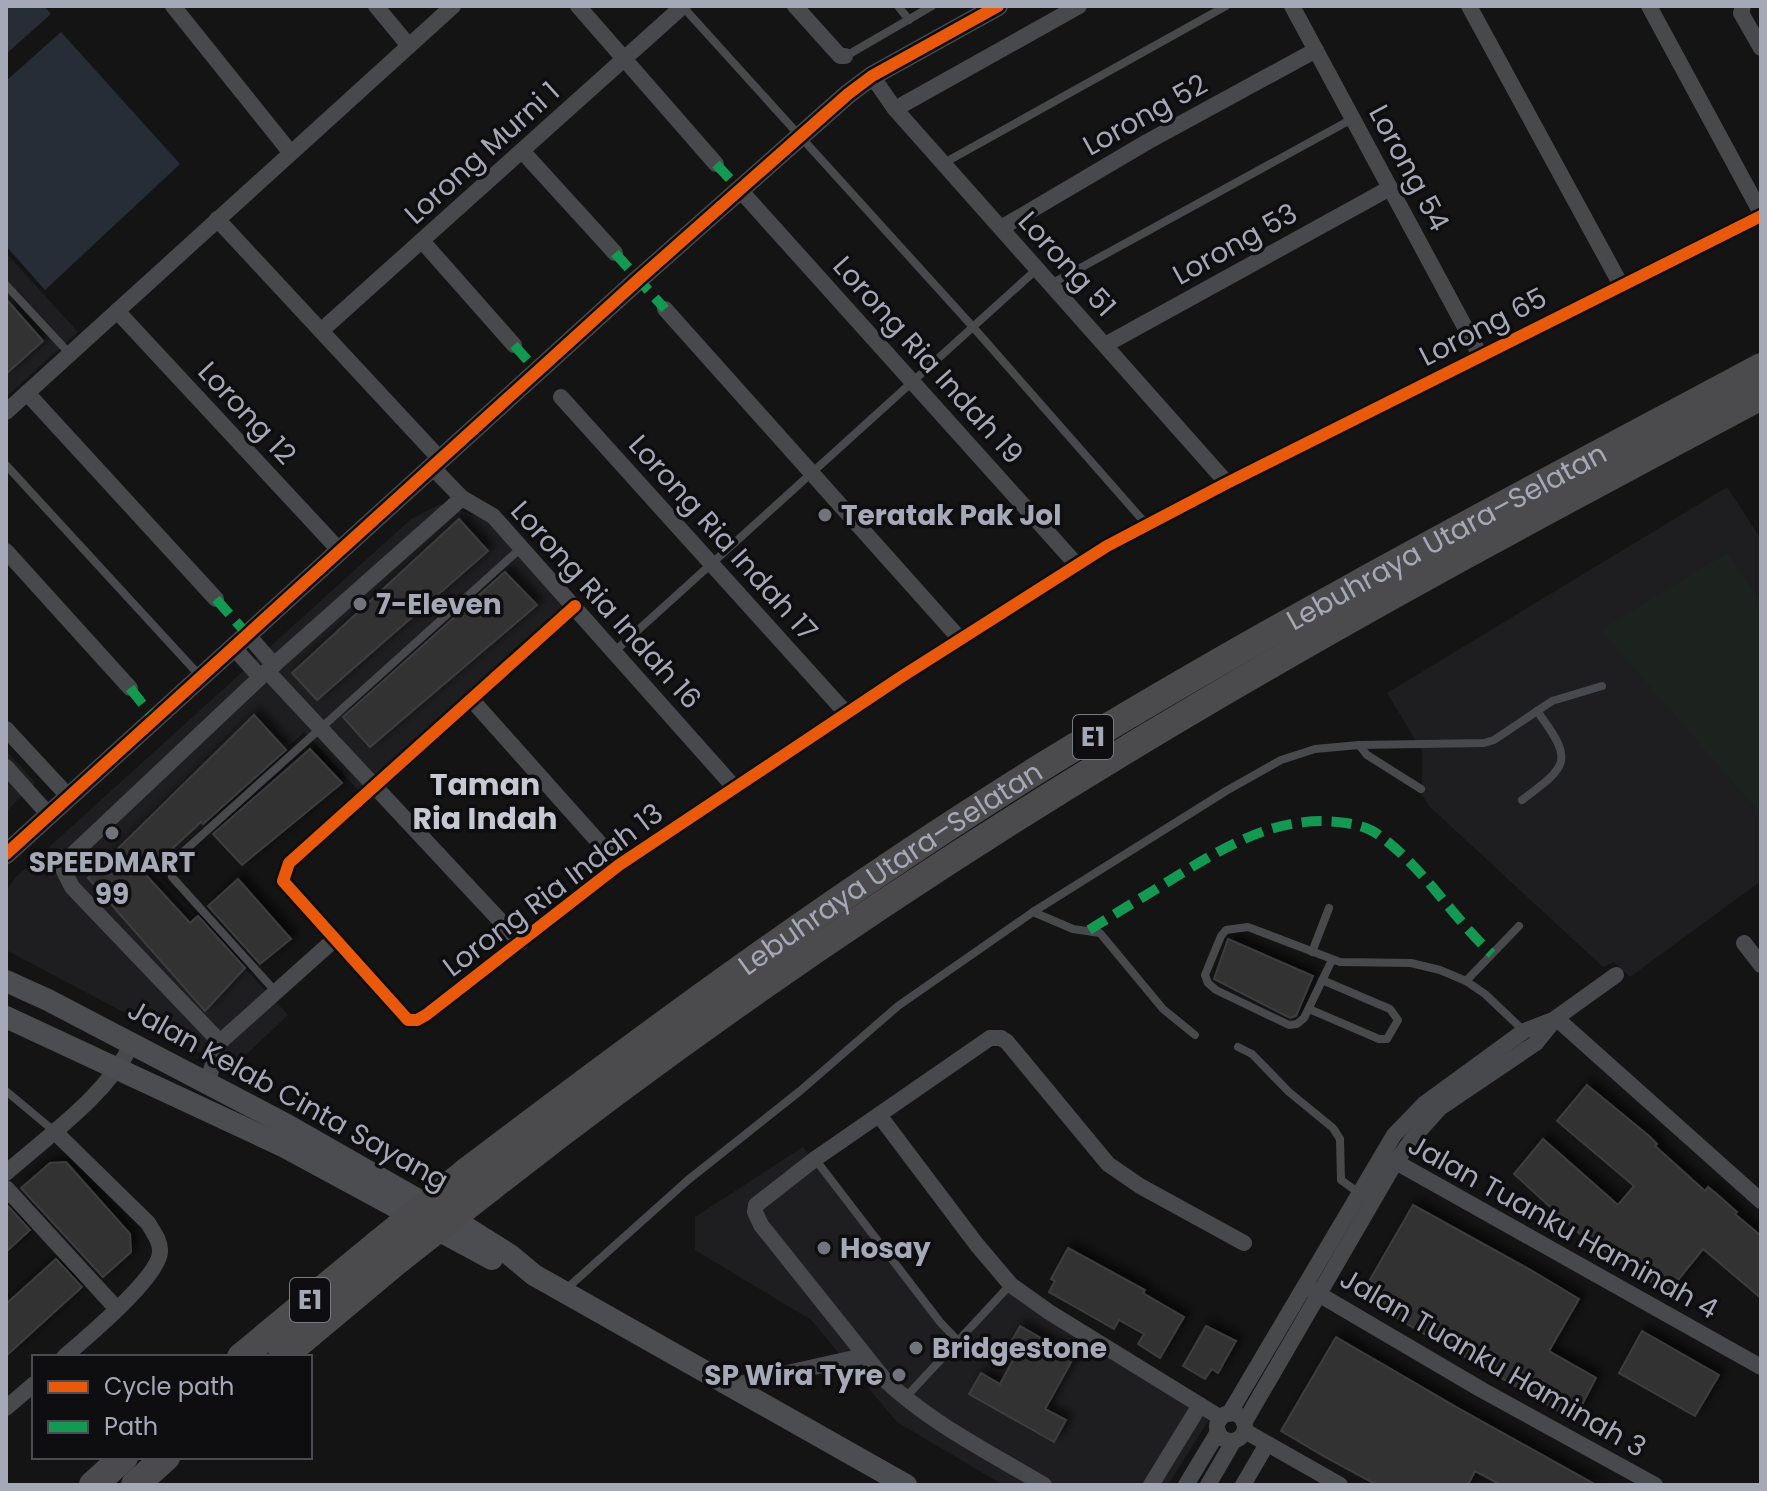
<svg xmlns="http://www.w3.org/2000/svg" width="1767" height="1491" viewBox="0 0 1767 1491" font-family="Poppins,sans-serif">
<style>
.built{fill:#1e1e20}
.green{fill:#1c231e}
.water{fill:#272d36}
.building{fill:#323233;stroke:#3d3d40;stroke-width:2;filter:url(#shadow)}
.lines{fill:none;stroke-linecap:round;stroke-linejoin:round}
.service{stroke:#48494d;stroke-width:8}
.minor{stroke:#48494d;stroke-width:16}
.tertiary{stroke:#48494d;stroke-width:20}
.secondary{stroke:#4c4d51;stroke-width:22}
.motorway{stroke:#4b4b4e;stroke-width:28}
.motorway-bridge{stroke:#4b4b4e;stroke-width:28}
.quiet{stroke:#139951;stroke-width:10;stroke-dasharray:20 10;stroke-linecap:butt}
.cycleway-casing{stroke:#0e0e10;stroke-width:17}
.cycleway{stroke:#e8590c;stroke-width:12}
.poi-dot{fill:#72747d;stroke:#0e0e10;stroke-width:3}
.labels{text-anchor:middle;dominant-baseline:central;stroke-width:7;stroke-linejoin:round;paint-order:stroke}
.shield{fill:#0e0e10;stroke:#787a84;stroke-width:2}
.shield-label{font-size:26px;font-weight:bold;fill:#a5a8b6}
.street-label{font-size:28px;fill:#a5a8b6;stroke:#0e0e10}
.poi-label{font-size:28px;font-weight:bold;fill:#a5a8b6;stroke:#0e0e10;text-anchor:start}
.neighbourhood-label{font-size:30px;font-weight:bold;fill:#c6c8d2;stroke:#0e0e10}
</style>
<defs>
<filter id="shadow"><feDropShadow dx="6" dy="-6" stdDeviation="4" flood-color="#0009"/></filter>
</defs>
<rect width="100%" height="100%" fill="#141414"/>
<g class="built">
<path d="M6,253L78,332L6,397Z"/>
<path d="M1727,487L1761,539V881L1630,977L1614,962L1603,967L1429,806L1422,795V751L1387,693Z"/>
<path d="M440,504L491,521L576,614L370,803L304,732L155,871L288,1015L231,1069L6,950V891L16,877L411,519Z"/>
<path d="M6,751L35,782L6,812Z"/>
<path d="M803,1147L953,1340L1005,1288L1210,1418L1168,1485H1003L897,1422L811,1320L695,1250V1217Z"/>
</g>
<path class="green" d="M1727,553L1761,605V814L1601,630Z"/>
<g class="water">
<path d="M6,6H44L51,14L6,54Z"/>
<path d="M61,32L180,164L45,290L6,246V81Z"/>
</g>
<g class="building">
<path d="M6,299L43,341L6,374Z"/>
<path d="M459,519L488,551L317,700L292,673Z"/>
<path d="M505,572L537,605L370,747L343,717Z"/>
<path d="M254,715L286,750L203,824L201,822L145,874L190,923L198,916L245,968L205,1011L88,878Z"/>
<path d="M310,749L342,783L242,865L213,834Z"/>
<path d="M238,879L291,939L260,964L208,906Z"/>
<path d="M1228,939L1313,976L1296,1016L1290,1018L1214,979Z"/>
<path d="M1587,1085L1649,1136L1657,1144L1655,1146L1705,1191L1708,1187L1719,1196L1737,1212L1735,1214L1761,1236V1298L1703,1249L1666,1295L1625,1259L1620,1264L1582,1232L1580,1234L1514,1174L1543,1139L1618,1205L1634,1186L1557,1121Z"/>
<path d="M66,1162L130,1234L131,1252L103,1277L21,1188L50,1163Z"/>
<path d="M6,1204L30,1230L6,1252Z"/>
<path d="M1413,1205L1529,1269L1579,1299L1549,1351L1596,1378L1574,1420L1360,1297Z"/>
<path d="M1068,1248L1145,1290L1143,1293L1184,1317L1160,1358L1138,1344L1144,1334L1119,1320L1114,1329L1049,1292L1055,1281L1051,1279Z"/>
<path d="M56,1259L82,1287L6,1356V1304Z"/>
<path d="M1020,1326L1074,1357L1045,1409L1066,1420L1054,1442L969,1394L981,1373L1000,1384L1013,1360L1004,1355Z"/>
<path d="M1206,1326L1236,1341L1218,1373L1212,1369L1205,1379L1183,1366Z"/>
<path d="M1642,1331L1719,1375L1695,1416L1619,1373Z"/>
<path d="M1336,1337L1458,1408L1596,1485H1501L1475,1471L1468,1485H1377L1325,1457L1281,1431Z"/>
</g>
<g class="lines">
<g class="service">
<path d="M898,6L909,20"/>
<path d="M683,7L973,327L1146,524"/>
<path d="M846,56L932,6"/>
<path d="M944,163L1226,6"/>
<path d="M1051,284L1352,119"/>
<path d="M6,285L69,353"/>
<path d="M6,465L200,676"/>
<path d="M615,651L1037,269"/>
<path d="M1359,745L1367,755L1421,789"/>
<path d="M1522,800C1569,765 1574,761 1537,711"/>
<path d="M1033,912L1073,929L1100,933L1163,1009L1195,1035"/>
<path d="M1312,952L1329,908"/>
<path d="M1332,960L1304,1018L1297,1024L1289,1025L1216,990L1208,983L1205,975L1221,936L1226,930L1248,927L1340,962L1411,963L1440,970L1466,981L1485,994L1524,1031"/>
<path d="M1466,981L1519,926"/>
<path d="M276,992L172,877L170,867L173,861L521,548"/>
<path d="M1309,1009L1379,1039H1387L1398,1020L1390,1009L1322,980"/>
<path d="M1238,1047L1252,1054L1289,1092L1333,1128L1340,1139L1341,1180L1359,1193"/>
<path d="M6,1091L54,1131"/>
<path d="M815,1159L940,1322L958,1341"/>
<path d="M565,1290L688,1180L800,1091L898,1006L1033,912L1226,791L1281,760L1315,749L1359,745L1484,743L1494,740L1552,701L1602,686"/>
<path d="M905,1398L1010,1285"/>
</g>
<g class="minor">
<path d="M173,6L290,152"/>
<path d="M376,6L409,46"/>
<path d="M578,6L716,164"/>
<path d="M795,6L840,56H845"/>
<path d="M1292,6L1480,355"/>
<path d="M1469,6L1621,285"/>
<path d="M1649,6L1761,213"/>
<path d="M1743,6L1741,13L1761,48"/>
<path d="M872,76L895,109L1227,483"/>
<path d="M895,109L1079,6"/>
<path d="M523,152L615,253"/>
<path d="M740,190L1077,565"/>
<path d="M217,219L441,460"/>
<path d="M1001,228L1147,142L1316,50"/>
<path d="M423,242L514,345"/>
<path d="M665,309L960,639"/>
<path d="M117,311L340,551"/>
<path d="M322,330L683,6"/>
<path d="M1105,345L1390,188"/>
<path d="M27,393L216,599"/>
<path d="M561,397L846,713"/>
<path d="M6,412L453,6"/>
<path d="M433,468L462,498L493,516L734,787"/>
<path d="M6,551L130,688"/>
<path d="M575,606L289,863L283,881L408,1020H417L426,1015L619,865L901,677L1107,546L1227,483L1761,216"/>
<path d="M247,634L274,665"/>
<path d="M233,647L260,677"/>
<path d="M267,671L521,943"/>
<path d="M471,699L619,865"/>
<path d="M6,729L69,797"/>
<path d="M6,767L49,815"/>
<path d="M1744,943L1761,965"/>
<path d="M1556,1018L1761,1201"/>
<path d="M220,1042L72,887L64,871L73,854L267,671L462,498"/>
<path d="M207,1083L220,1042L335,939"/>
<path d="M879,1115L977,1245L1011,1285L1049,1312L1221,1418"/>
<path d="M54,1131L148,1223C153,1232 161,1241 160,1252C159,1277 85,1339 64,1357"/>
<path d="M1387,1157L1761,1367"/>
<path d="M6,1173C50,1134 105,1097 132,1044"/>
<path d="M6,1188L117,1309"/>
<path d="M1310,1289L1482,1390L1655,1485"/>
<path d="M730,1386L863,1356"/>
<path d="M6,1408L34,1384"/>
<circle cx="1231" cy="1427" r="14"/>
<path d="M1229,1414L1394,1135L1424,1104L1524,1031L1553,1020"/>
<path d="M1244,1423L1395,1163L1413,1138L1440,1108L1536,1043L1556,1018L1616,975"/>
<path d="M1245,1431L1340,1485"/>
<path d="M1044,1485C989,1452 930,1423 884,1379L761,1225L755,1212L756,1205L815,1159L990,1038H1001L1007,1042L1108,1164L1140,1186L1244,1243"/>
<path d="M1151,1485L1200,1405"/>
<path d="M1186,1485L1218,1432"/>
<path d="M1208,1485L1233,1442"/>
<path d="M1243,1485L1267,1444"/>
</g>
<path class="tertiary" d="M6,854L639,279L848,94L872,76L998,6"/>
<g class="secondary">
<path d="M6,981L48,1000L287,1125L464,1226L510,1255L534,1275L906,1485"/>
<path d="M6,1017L285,1147L492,1259"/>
</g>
<g class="motorway">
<path id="s1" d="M466,1172C656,1028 847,887 1050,762C1282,620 1522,495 1761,367"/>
<path d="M490,1188C719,1008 962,845 1213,698C1393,592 1577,494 1761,396"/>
<path d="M241,1357L379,1243"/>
<path d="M282,1357L398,1260"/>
<path d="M93,1485L124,1457"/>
<path d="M135,1485L166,1457"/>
</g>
<g class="motorway-bridge">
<path d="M379,1243L466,1172"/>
<path d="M398,1260L490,1188"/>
</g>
<g class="quiet">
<path d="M716,164L740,190"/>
<path d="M615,253L665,309"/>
<path d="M514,345L538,372"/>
<path d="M216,599L247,634"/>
<path d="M130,688L155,720"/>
<path d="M1089,930C1118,912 1148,894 1177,876C1229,844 1282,813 1346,823C1358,825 1370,828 1380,836C1424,868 1452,917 1492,954"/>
</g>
<g class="cycleway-casing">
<g id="cycleway">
<path d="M575,606L289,863L283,881L408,1020H417L426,1015L619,865L901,677L1107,546L1227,483L1761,216"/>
<path d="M6,854L639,279L848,94L872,76L998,6"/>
</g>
</g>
<use href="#cycleway" class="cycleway"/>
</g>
<g class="poi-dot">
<circle cx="825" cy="515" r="8"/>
<circle cx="360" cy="604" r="8"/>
<circle cx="112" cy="833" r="8"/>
<circle cx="824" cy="1248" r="8"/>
<circle cx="916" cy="1348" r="8"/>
<circle cx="899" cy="1375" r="8"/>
</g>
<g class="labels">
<g class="shield">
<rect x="1073" y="715" width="40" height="44" rx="6"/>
<rect x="290" y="1278" width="40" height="44" rx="6"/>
</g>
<g class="shield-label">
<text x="1093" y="737">E1</text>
<text x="310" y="1300">E1</text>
</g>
<g class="street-label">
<text transform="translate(1145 115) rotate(-29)">Lorong 52</text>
<text transform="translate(482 153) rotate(-42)">Lorong Murni 1</text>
<text transform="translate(1409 168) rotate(62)">Lorong 54</text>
<text transform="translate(1235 244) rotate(-29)">Lorong 53</text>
<text transform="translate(1067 264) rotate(48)">Lorong 51</text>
<text transform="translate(1483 327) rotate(-27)">Lorong 65</text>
<text transform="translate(928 360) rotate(48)">Lorong Ria Indah 19</text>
<text transform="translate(247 413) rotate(47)">Lorong 12</text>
<text stroke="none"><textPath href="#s1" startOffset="1170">Lebuhraya Utara–Selatan</textPath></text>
<text transform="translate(723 538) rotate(48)">Lorong Ria Indah 17</text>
<text transform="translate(606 605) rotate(48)">Lorong Ria Indah 16</text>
<text stroke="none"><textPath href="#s1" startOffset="522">Lebuhraya Utara–Selatan</textPath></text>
<text transform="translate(553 890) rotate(-37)">Lorong Ria Indah 13</text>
<text transform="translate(288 1095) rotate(29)">Jalan Kelab Cinta Sayang</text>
<text transform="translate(1563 1227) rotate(29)">Jalan Tuanku Haminah 4</text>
<text transform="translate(1493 1363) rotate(30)">Jalan Tuanku Haminah 3</text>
</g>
<g class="poi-label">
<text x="841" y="515">Teratak Pak Jol</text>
<text x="376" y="604">7-Eleven</text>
<text x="112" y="862" text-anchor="middle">SPEEDMART<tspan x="112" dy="32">99</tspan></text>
<text x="840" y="1248">Hosay</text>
<text x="932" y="1348">Bridgestone</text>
<text x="883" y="1375" text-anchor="end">SP Wira Tyre</text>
</g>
<g class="neighbourhood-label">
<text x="485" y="784">Taman<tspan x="485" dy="34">Ria Indah</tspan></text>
</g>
</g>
<rect width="1767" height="1491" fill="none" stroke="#a5a8b6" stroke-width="16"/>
<rect x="32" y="1355" width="280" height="104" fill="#0e0e10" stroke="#4a4c52" stroke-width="2"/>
<rect x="48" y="1381" width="40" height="12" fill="#e8590c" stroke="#4a4c52" stroke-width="2"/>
<text x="104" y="1395" font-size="24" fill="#a5a8b6">Cycle path</text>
<rect x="48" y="1421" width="40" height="12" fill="#139951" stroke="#4a4c52" stroke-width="2"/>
<text x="104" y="1435" font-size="24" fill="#a5a8b6">Path</text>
</svg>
